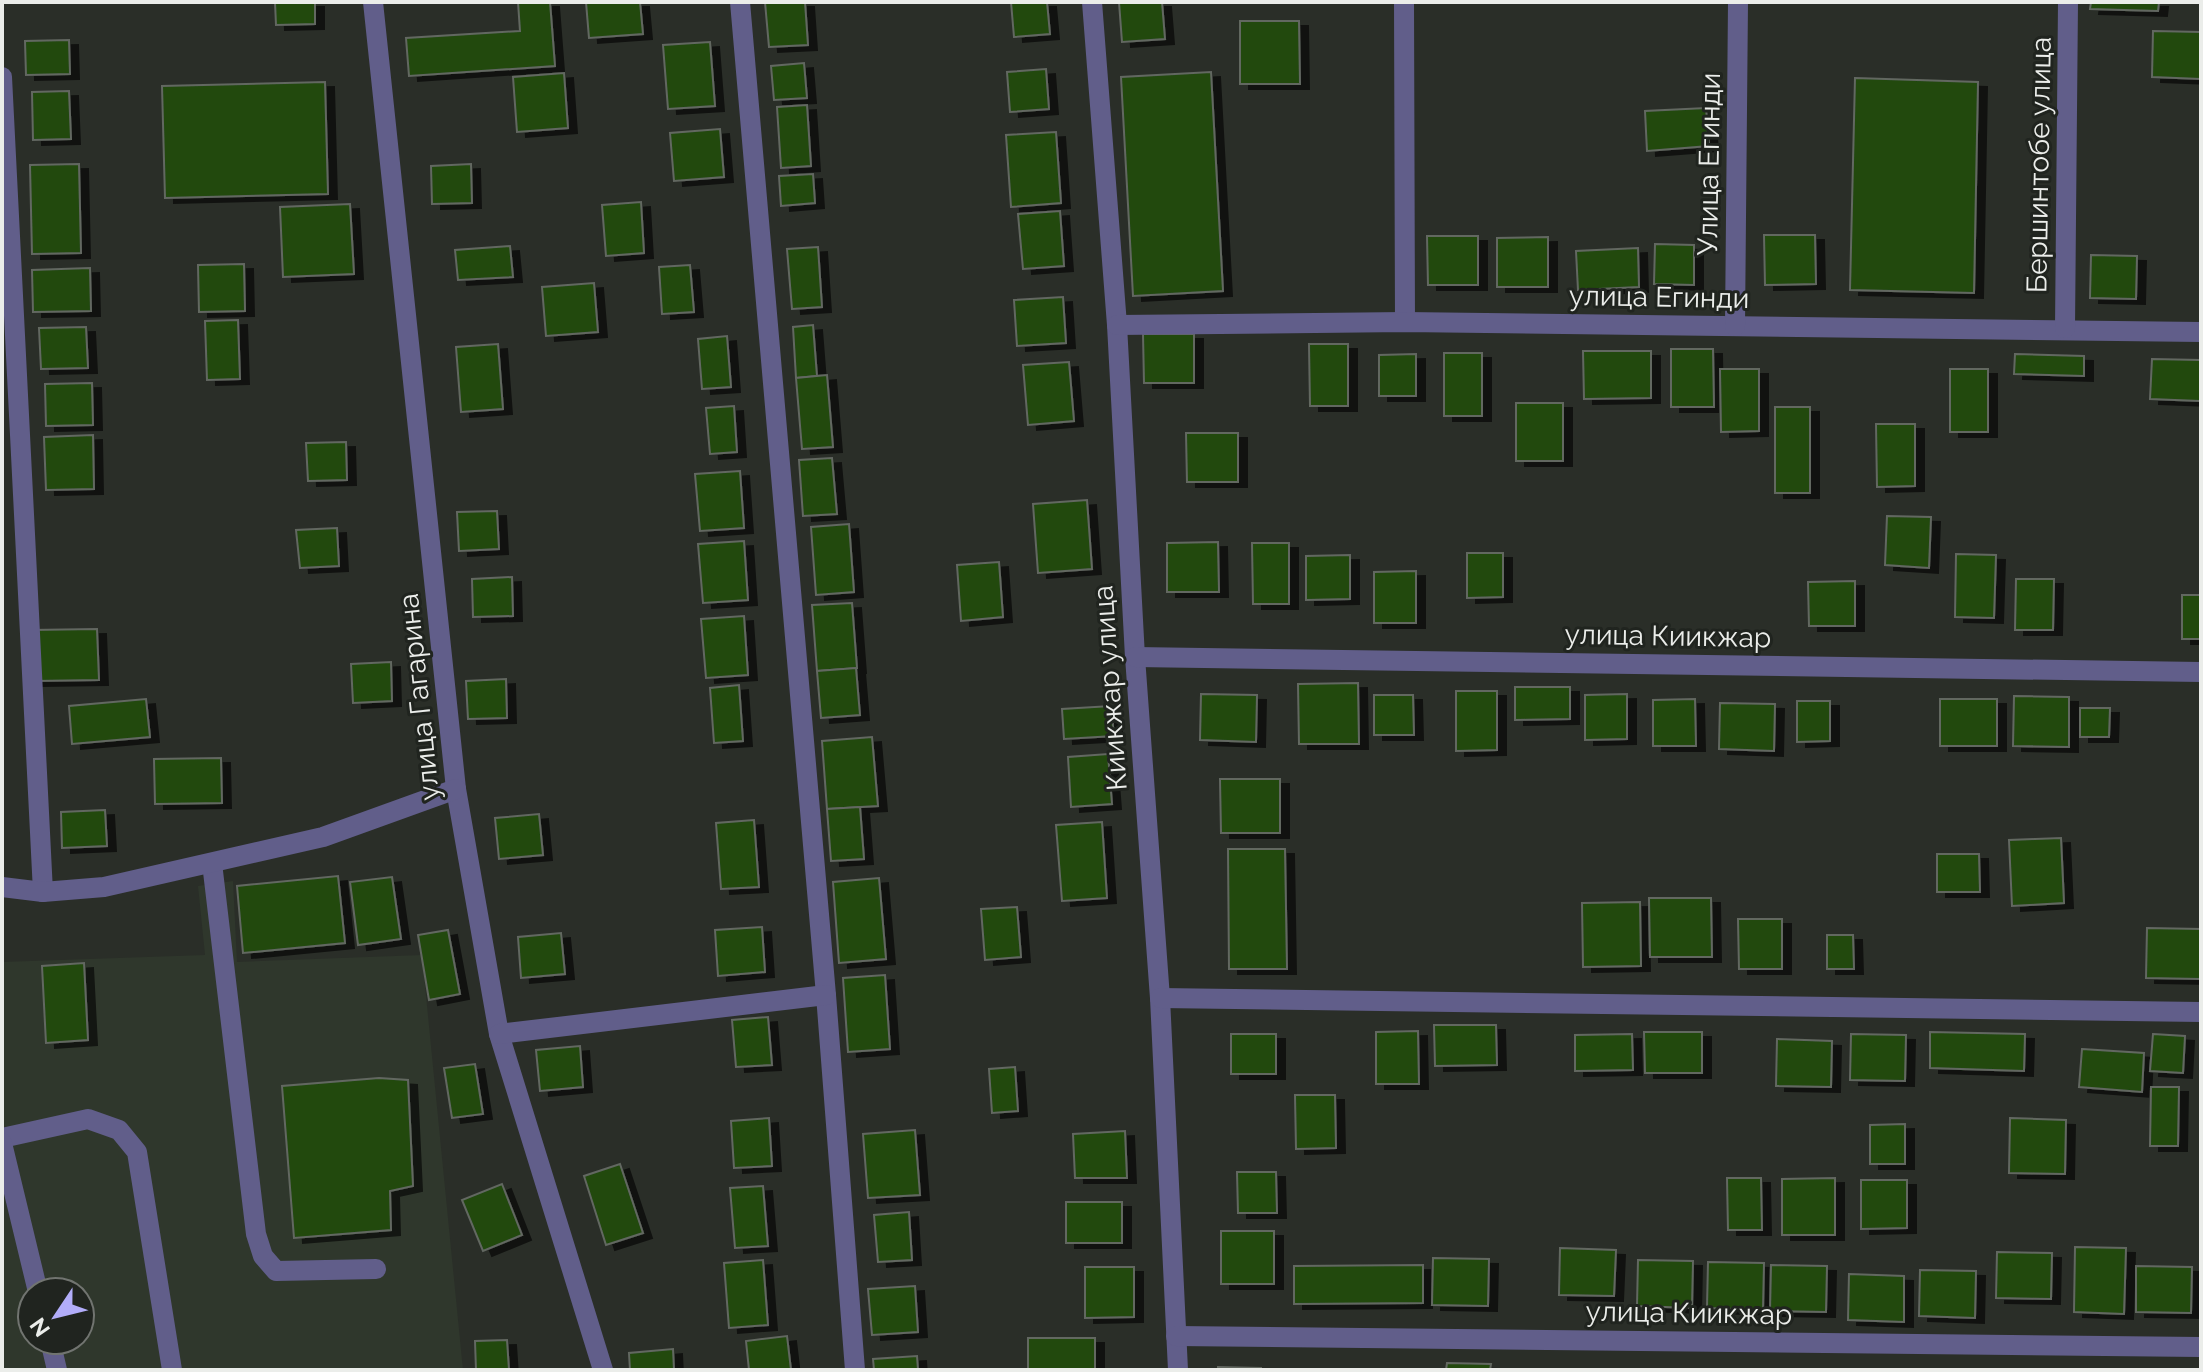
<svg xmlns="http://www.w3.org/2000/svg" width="2203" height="1372" viewBox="0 0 2203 1372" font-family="Raleway,sans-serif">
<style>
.built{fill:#2f372c;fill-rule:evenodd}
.building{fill:#204810;stroke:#626761;stroke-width:2;filter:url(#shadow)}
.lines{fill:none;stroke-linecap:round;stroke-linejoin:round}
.minor{stroke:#615e8a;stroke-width:20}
.labels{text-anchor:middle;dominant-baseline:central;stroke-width:6;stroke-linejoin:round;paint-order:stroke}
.street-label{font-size:28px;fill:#ebedea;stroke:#20241f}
</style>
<defs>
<filter id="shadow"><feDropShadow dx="9" dy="5" stdDeviation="0" flood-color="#0009"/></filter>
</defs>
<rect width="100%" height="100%" fill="#2a2e28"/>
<path class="built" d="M233,881L237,962L422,955L463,1370H2V962L205,955L198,886ZM32,1292H80V1340H32Z"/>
<g class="building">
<path d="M275,2H315V24L276,25Z"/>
<path d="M518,2H550L555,66L409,76L406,38L520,31Z"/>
<path d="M586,2H640L643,34L589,38Z"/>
<path d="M765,2H805L808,45L769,47Z"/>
<path d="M1011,2H1047L1050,34L1014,37Z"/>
<path d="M1119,2H1162L1165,39L1122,42Z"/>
<path d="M2091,2H2159L2158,11L2090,9Z"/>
<path d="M1240,21H1299L1300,84H1240Z"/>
<path d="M2153,31L2201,32V79L2152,77Z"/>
<path d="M69,40L70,74L26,75L25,41Z"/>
<path d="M710,42L715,106L668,109L663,45Z"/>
<path d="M804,63L807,98L774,100L771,66Z"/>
<path d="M1046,69L1049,109L1010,112L1007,72Z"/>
<path d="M1211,72L1223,291L1133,296L1121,77Z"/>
<path d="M564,73L568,128L517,132L513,77Z"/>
<path d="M1855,78L1978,82L1974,293L1850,290Z"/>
<path d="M325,82L328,194L165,198L162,86Z"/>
<path d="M69,91L71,139L33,140L32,92Z"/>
<path d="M807,105L811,166L781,168L777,107Z"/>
<path d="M1706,108L1709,146L1647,151L1645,111Z"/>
<path d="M720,129L724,177L674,181L670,133Z"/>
<path d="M1056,132L1061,203L1011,207L1006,135Z"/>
<path d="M79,164L81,253L32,254L30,165Z"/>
<path d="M471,164L472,203L432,204L431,166Z"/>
<path d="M813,174L815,203L781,206L779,176Z"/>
<path d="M641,202L644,253L606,256L602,205Z"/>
<path d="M350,204L354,274L283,277L280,207Z"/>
<path d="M1060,211L1064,266L1023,269L1018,214Z"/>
<path d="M1764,235H1815L1816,284L1765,285Z"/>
<path d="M1427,236H1478V285H1428Z"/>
<path d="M1548,237V287H1497V238Z"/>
<path d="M1655,244L1694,245V285L1654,284Z"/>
<path d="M510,246L513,277L458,280L455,250Z"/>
<path d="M818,247L822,307L792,309L787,249Z"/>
<path d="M1638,248L1639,287L1578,290L1576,251Z"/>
<path d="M2091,255L2137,256L2136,299L2090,298Z"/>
<path d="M244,264L245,311L199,312L198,265Z"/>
<path d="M690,265L694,312L662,314L659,267Z"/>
<path d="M90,268L91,311L33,312L32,270Z"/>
<path d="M594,283L598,332L546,336L542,287Z"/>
<path d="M1063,297L1066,343L1017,346L1014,300Z"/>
<path d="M238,320L240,379L207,380L205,321Z"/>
<path d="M813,325L817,376L796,378L793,327Z"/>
<path d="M86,327L88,368L41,369L39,328Z"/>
<path d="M1143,334H1194V383H1144Z"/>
<path d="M727,336L731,387L702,389L698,339Z"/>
<path d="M498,344L503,409L461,412L456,347Z"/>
<path d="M1309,344H1348V406H1310Z"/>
<path d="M1671,349H1713L1714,407H1671Z"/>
<path d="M1583,351H1651V398L1584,399Z"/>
<rect x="1444" y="353" width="38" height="63"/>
<path d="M1416,354V396H1379V355Z"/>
<path d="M2015,354L2084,356V376L2014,374Z"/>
<path d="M2152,359L2200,360V401L2150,399Z"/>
<path d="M1069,362L1074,421L1028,425L1023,365Z"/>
<path d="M1720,369H1759V431L1721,432Z"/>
<rect x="1950" y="369" width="38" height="63"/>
<path d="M827,375L833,447L802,449L796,378Z"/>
<path d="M92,383L93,425L46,426L45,384Z"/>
<rect x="1516" y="403" width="47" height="58"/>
<path d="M734,406L737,452L710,454L706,408Z"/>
<rect x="1775" y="407" width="35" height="86"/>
<path d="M1876,424H1915V486L1877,487Z"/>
<path d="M1186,433H1238V482H1187Z"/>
<path d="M93,435L94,489L46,490L44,437Z"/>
<path d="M346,442L347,480L308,481L306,443Z"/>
<path d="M832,458L837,514L803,516L799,460Z"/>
<path d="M740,471L744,528L700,531L695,474Z"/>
<path d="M1087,500L1092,569L1038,573L1033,504Z"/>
<path d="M497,511L499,549L459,551L457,512Z"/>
<path d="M1887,516L1931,517L1929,568L1885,565Z"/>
<path d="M849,524L854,592L816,595L811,527Z"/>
<path d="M337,528L339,566L300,568L296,530Z"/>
<path d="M744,541L748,600L703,603L698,544Z"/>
<path d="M1218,542L1219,592H1167V543Z"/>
<path d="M1252,543H1289V604H1253Z"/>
<path d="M1467,553H1503V597L1467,598Z"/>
<path d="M1956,554L1996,555L1994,618L1955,617Z"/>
<path d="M1350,555V599L1306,600V556Z"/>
<path d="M999,562L1003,617L961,621L957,565Z"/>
<path d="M1416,571V623H1374V572Z"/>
<path d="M512,577L513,616L473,617L472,579Z"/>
<path d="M2016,579H2054L2053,630H2015Z"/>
<path d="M1855,581V626H1809L1808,582Z"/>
<rect x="2182" y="595" width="19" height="44"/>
<path d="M852,603L857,668L817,671L812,605Z"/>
<path d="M744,616L748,675L706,678L701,619Z"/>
<path d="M97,629L99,680L33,681L31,630Z"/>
<path d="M391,662L392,701L353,703L351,664Z"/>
<path d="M856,668L860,715L821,718L817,671Z"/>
<path d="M506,679L507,718L468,719L466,681Z"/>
<path d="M1358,683L1359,744H1299L1298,684Z"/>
<path d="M739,685L743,741L714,743L710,688Z"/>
<path d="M1515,687H1570V719L1515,720Z"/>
<path d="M1456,691H1497V750L1456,751Z"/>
<path d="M1201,694L1257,695L1256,742L1200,740Z"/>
<path d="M1627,694V739L1585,740V695Z"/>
<path d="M1374,695H1413L1414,735H1374Z"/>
<path d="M2014,696L2069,697V747L2013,746Z"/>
<path d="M146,699L150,737L72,744L69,706Z"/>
<path d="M1695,699L1696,746H1653V700Z"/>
<rect x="1940" y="699" width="57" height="47"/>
<path d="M1797,701H1830V741L1797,742Z"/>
<path d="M1720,703L1775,704L1774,751L1719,749Z"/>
<path d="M1111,706L1114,736L1064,739L1062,709Z"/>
<path d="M2080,708H2110L2109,737H2080Z"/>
<path d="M872,737L878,806L827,809L822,741Z"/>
<path d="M1108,754L1112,804L1071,807L1068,757Z"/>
<path d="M221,758L222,803L155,804L154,759Z"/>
<path d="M1220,779H1280V833H1221Z"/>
<path d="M860,807L864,859L831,861L827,809Z"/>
<path d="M105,810L107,846L62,848L61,812Z"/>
<path d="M539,814L543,855L499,859L495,818Z"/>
<path d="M754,820L759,887L721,889L716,823Z"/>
<path d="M1102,822L1107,898L1062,901L1056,825Z"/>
<path d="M2061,838L2064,903L2012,906L2009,840Z"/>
<path d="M1228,849H1285L1287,969H1229Z"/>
<path d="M1937,854H1979L1980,892H1937Z"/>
<path d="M338,876L345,943L243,953L237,886Z"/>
<path d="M392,877L401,939L358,945L350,882Z"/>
<path d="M879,878L886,959L839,963L833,882Z"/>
<path d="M1649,898H1711L1712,957H1650Z"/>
<path d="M1640,902L1641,966L1583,967L1582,903Z"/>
<path d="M1017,907L1021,957L985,960L981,909Z"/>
<path d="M1738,919H1782V969H1739Z"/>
<path d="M762,927L765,972L718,976L715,930Z"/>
<path d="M2147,928L2201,929V979L2146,978Z"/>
<path d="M448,930L460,994L429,1000L418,935Z"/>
<path d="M561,933L565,974L521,978L518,937Z"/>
<path d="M1827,935H1853L1854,969H1827Z"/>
<path d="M84,963L88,1040L46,1043L42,966Z"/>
<path d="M885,975L890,1049L848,1052L843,978Z"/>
<path d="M768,1017L772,1065L736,1067L732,1020Z"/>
<path d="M1434,1025H1496L1497,1065L1435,1066Z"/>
<path d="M1418,1031L1419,1084H1376V1032Z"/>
<path d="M1644,1032H1702V1073H1645Z"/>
<path d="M1930,1032L2025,1034L2024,1071L1930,1068Z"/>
<rect x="1231" y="1034" width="45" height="40"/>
<path d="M1632,1034L1633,1070L1575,1071V1035Z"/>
<path d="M1851,1034L1906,1035L1905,1081L1850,1080Z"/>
<path d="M2153,1034L2185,1036L2183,1073L2150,1071Z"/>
<path d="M1777,1039L1832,1041L1831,1087L1776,1086Z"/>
<path d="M580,1046L583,1087L540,1091L536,1050Z"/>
<path d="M2082,1049L2144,1053L2142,1092L2079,1087Z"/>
<path d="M475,1064L483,1114L452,1118L444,1068Z"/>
<path d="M1015,1067L1018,1111L992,1113L989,1069Z"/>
<path d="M379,1078L408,1080L413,1186L390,1191L391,1230L294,1238L282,1086Z"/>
<path d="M2151,1087H2179L2178,1146H2150Z"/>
<path d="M1295,1095H1335L1336,1148L1296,1149Z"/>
<path d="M769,1118L772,1166L734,1168L731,1121Z"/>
<path d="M2010,1118L2066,1120L2065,1174L2009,1173Z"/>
<path d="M1905,1124V1164H1870V1125Z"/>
<path d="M915,1130L920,1195L868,1198L863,1134Z"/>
<path d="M1125,1131L1127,1178H1075L1073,1134Z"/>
<path d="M620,1164L643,1233L606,1245L584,1176Z"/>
<path d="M1237,1172H1276L1277,1213H1238Z"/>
<path d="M1727,1178H1761L1762,1230H1728Z"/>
<path d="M1835,1178V1235H1782V1179Z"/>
<path d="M1861,1180H1907V1228L1861,1229Z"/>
<path d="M502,1184L522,1235L483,1251L462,1200Z"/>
<path d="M763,1186L768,1246L735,1248L730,1188Z"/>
<rect x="1066" y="1202" width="56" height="41"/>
<path d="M909,1212L912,1260L878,1262L874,1215Z"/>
<rect x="1221" y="1231" width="53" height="53"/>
<path d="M2075,1247L2126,1248L2124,1314L2074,1312Z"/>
<path d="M1560,1248L1616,1250L1614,1296L1559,1295Z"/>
<path d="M1997,1252L2052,1253L2051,1299L1996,1298Z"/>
<path d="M1433,1258L1489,1259L1488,1306L1432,1305Z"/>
<path d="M763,1260L768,1325L729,1328L724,1263Z"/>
<path d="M1638,1260L1693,1261L1692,1308L1637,1306Z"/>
<path d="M1708,1262L1764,1263L1763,1310L1707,1308Z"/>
<path d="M1423,1265V1303L1294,1304V1266Z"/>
<path d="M1771,1265L1827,1266L1826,1312L1770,1311Z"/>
<path d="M2136,1266L2192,1267L2191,1313L2136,1312Z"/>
<path d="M1085,1267H1134V1317L1085,1318Z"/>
<path d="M1920,1270L1976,1271L1975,1318L1919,1316Z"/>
<path d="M1849,1274L1904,1276V1322L1848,1320Z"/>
<path d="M915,1286L918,1332L872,1335L868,1289Z"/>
<path d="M787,1336L791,1370H749L746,1341Z"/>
<rect x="1028" y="1338" width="67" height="32"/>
<path d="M507,1340L509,1370H476L475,1341Z"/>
<path d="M673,1349L674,1370H630L629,1353Z"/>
<path d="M917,1356L918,1370H874L873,1359Z"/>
<path d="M1447,1363L1491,1364L1490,1370H1446Z"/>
<path d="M1218,1367L1261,1368V1370H1218Z"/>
</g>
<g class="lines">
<g class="minor">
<path d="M373,2L456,789L499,1034L603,1370"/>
<path d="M740,2L826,995L855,1370"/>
<path d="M1092,2L1117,325L1135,657L1160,998L1178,1370"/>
<path d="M1404,2L1405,322"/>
<path d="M2,77L43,892"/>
<path d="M1117,325L1405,322L2201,332"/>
<path d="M1735,326L1738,2"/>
<path d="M2065,328L2068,2"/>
<path d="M1135,657L2201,672"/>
<path d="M212,863L256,1234L263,1256L276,1271L376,1269"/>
<path d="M2,887L43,892L104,887L323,837L456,789"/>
<path d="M1160,998L2201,1012"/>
<path d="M499,1034L826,995"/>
<path d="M2,1138L88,1119L119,1130L137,1152L172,1370"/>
<path d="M2,1143L38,1292"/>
<path d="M1176,1336L2201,1347"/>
<path d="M50,1340L57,1370"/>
</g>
</g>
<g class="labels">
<g class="street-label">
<text transform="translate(1709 164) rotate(-89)">Улица Егинди</text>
<text transform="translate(2039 165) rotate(-89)">Бершинтобе улица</text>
<text transform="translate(1659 297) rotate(1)">улица Егинди</text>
<text transform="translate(1668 636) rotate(1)">улица Киикжар</text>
<text transform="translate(1110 688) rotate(-94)">Киикжар улица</text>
<text transform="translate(419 697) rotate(-96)">улица Гагарина</text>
<text transform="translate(1689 1313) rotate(1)">улица Киикжар</text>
</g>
</g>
<rect width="2203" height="1372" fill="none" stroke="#ebedea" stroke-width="8"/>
<g transform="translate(56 1316) rotate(235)"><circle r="38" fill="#20241f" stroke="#717470" stroke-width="2"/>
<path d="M0-6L14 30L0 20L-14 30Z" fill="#b2adf9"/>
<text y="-12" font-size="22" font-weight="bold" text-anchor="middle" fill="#ebedea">N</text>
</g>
</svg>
